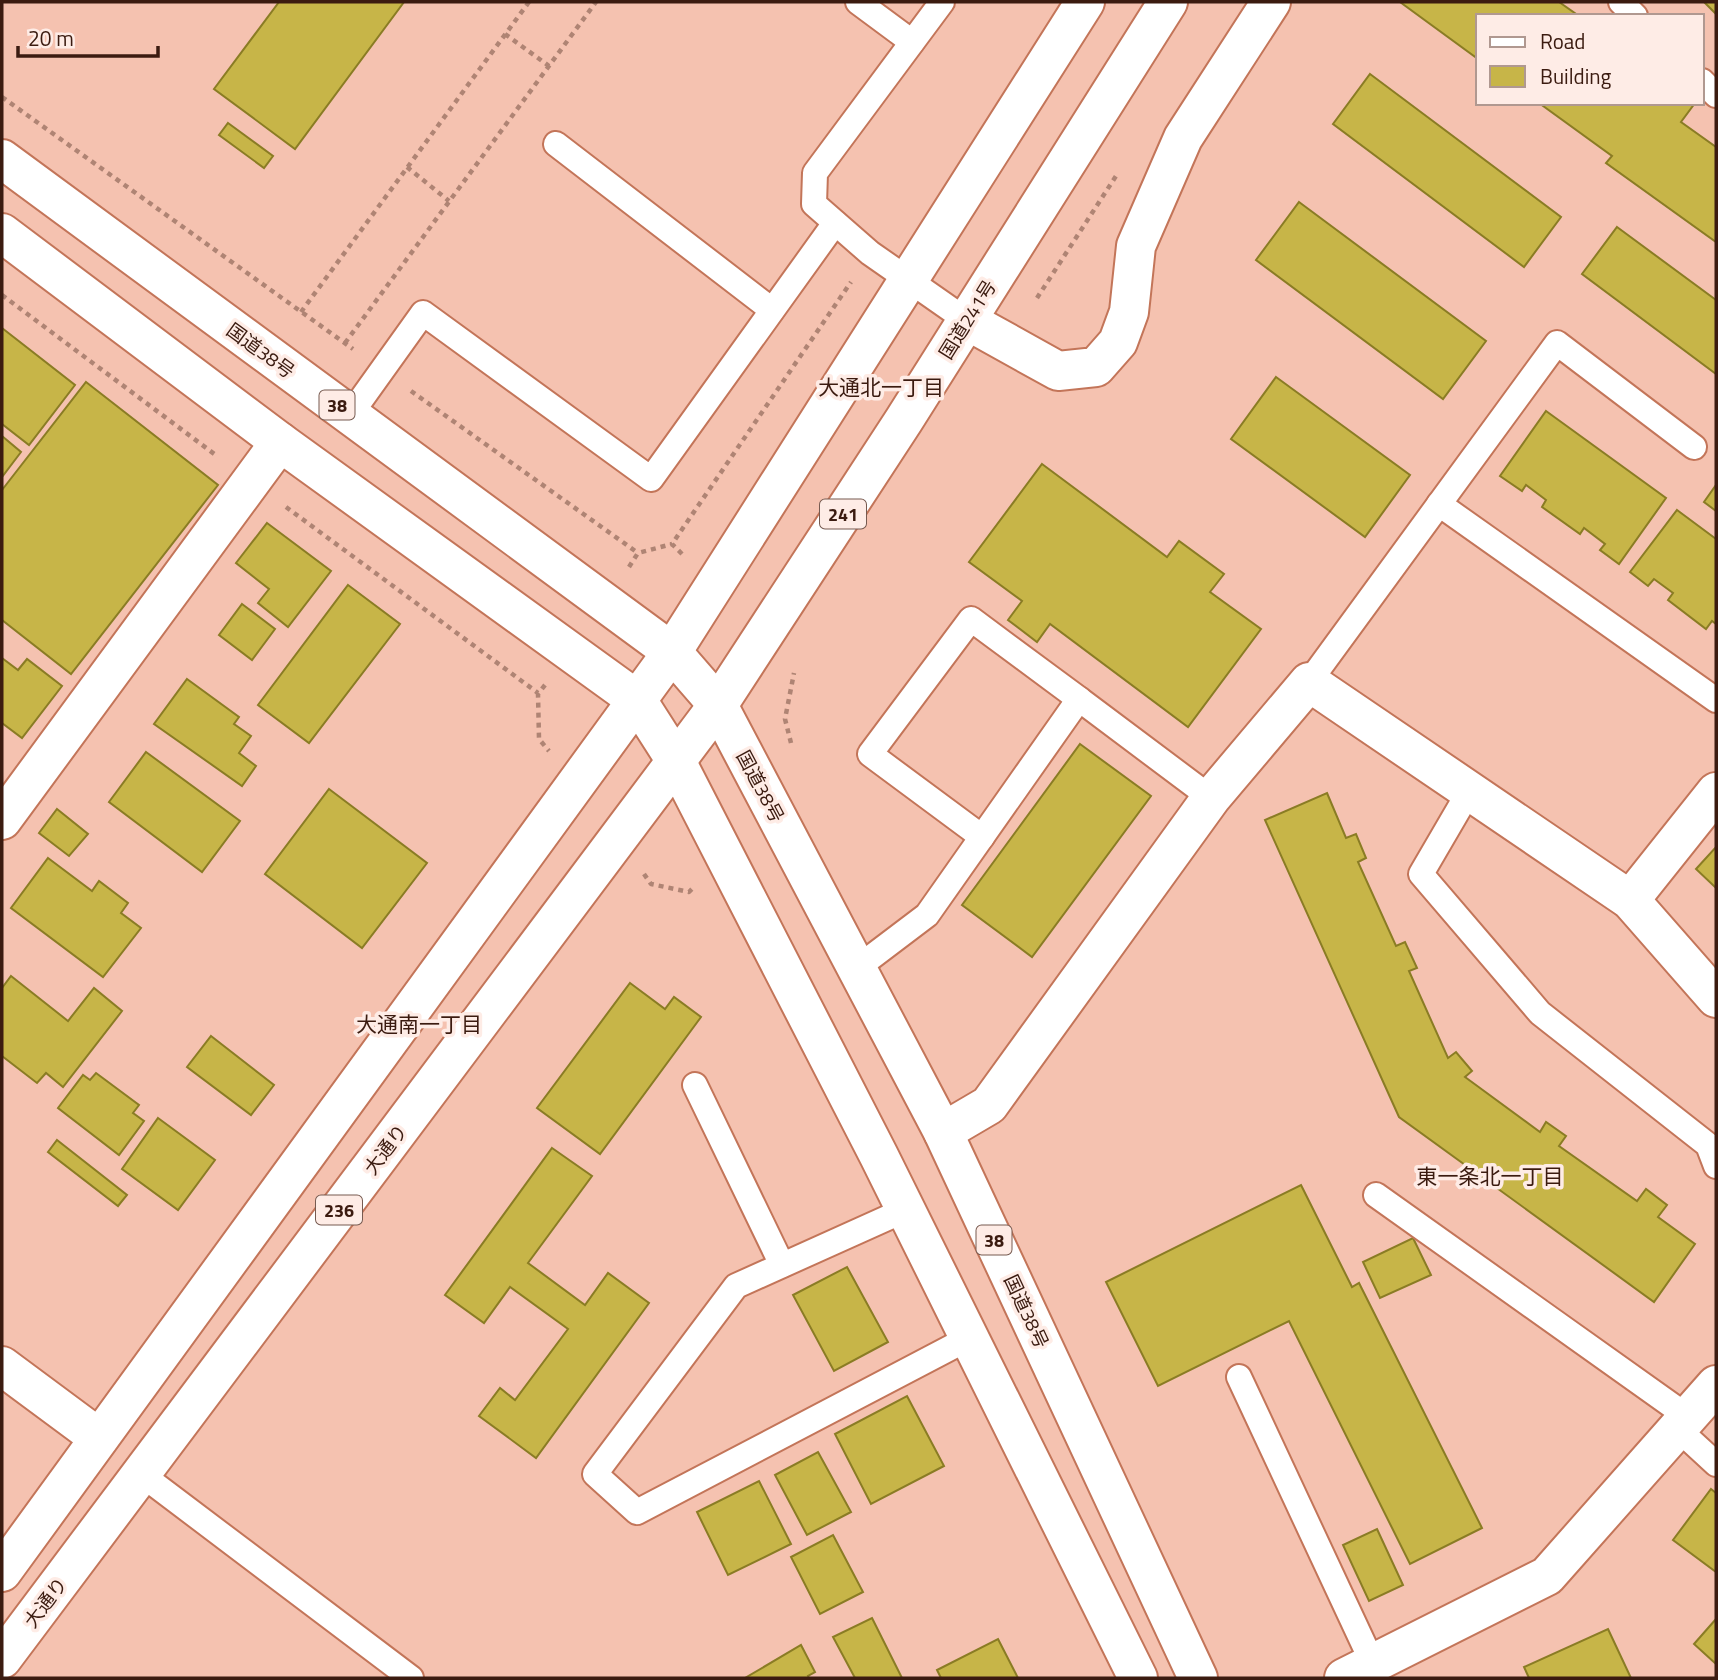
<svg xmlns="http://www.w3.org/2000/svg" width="1718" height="1680" viewBox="0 0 1718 1680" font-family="'Titillium Web','Noto Sans JP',sans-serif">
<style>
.building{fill:#c7b548;stroke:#8a7c24;stroke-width:2}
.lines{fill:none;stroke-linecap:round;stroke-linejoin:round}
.lane-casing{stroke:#c37559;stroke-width:28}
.street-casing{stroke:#c37559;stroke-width:42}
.highway-casing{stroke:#c37559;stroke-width:42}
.path{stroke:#af8474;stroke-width:4.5;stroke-dasharray:5 5;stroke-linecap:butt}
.lane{stroke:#fff;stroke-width:24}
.street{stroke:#fff;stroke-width:38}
.highway{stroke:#fff;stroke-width:38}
.labels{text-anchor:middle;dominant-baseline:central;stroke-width:7;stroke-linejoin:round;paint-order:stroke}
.shield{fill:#feece6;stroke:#765a50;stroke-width:2}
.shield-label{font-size:18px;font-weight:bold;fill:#3b1b10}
.street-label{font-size:19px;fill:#3b1b10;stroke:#feece6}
.neighbourhood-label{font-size:21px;fill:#3b1b10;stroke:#feece6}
</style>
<rect width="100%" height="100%" fill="#f5c2b0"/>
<g class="building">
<path d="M279,2H404L295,149L214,89Z"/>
<path d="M1400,2H1559L1579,16H1478V59Z"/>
<path d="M1704,2H1716V14Z"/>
<path d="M1370,74L1561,217L1524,267L1333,124Z"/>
<path d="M1539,103H1695L1681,122L1716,147V242L1606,163L1612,156Z"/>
<path d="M228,123L273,156L264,168L219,135Z"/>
<path d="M1299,202L1486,341L1443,399L1256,260Z"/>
<path d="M1617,227L1716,300V374L1582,274Z"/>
<path d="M2,328L75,385L29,445L2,424Z"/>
<path d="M1276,377L1410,475L1365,537L1231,439Z"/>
<path d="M86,382L218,485L71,674L2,620V490Z"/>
<path d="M1546,411L1666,498L1619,564L1600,550L1605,544L1584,528L1580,534L1542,507L1546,500L1526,485L1522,491L1500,476Z"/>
<path d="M2,436L21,452L2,477Z"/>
<path d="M1042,464L1167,557L1179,541L1224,574L1210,592L1261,629L1188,727L1050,624L1037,642L1008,620L1022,601L969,562Z"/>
<path d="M1716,485V511L1704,502Z"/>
<path d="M1677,510L1716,539V624L1712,621L1706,629L1668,600L1673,593L1654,579L1648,586L1630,572Z"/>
<path d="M267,523L331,571L288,627L258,603L269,589L236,563Z"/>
<path d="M348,585L400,624L309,743L258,705Z"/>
<path d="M242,604L275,629L252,660L219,635Z"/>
<path d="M2,658L18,670L27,659L62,686L22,738L2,723Z"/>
<path d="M187,679L239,717L234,724L251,736L239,753L256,766L242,786L154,724Z"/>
<path d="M1080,744L1151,796L1032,957L962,905Z"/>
<path d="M146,752L240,821L202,872L109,802Z"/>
<path d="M329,789L427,863L362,948L265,874Z"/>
<path d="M1327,793L1346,838L1356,834L1366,858L1358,862L1396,946L1405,942L1417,968L1409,971L1448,1058L1456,1052L1472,1071L1465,1077L1540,1132L1546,1122L1566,1136L1559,1146L1637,1201L1646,1189L1667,1205L1658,1217L1695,1244L1654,1302L1399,1117L1265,820Z"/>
<path d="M57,809L88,834L69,856L39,833Z"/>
<path d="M1716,847V888L1696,869Z"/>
<path d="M48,858L92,891L99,881L128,903L121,913L141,928L103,977L11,908Z"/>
<path d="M11,976L68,1021L94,988L122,1011L63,1087L46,1073L37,1083L2,1056V988Z"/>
<path d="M630,983L665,1009L674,997L701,1017L600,1154L537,1108Z"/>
<path d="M211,1036L274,1085L251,1115L187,1067Z"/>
<path d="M96,1073L139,1105L133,1113L144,1121L119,1155L58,1108L83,1075L90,1080Z"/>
<path d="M158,1118L215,1160L178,1210L122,1169Z"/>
<path d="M57,1140L127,1195L118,1206L48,1152Z"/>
<path d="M552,1148L592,1176L528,1263L585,1305L608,1273L649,1303L536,1458L479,1416L500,1388L515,1400L568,1329L510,1287L484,1323L445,1295Z"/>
<path d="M1301,1185L1352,1287L1359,1283L1482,1528L1410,1564L1289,1321L1158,1386L1106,1282Z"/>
<path d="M1413,1238L1431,1275L1380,1298L1363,1262Z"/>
<path d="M847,1267L888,1342L834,1371L793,1295Z"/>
<path d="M907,1396L944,1466L871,1504L835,1434Z"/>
<path d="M818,1452L851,1512L807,1535L775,1475Z"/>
<path d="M759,1481L791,1544L728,1575L697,1512Z"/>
<path d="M1711,1489L1716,1493V1572L1673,1540Z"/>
<path d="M1377,1529L1403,1585L1369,1601L1343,1545Z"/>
<path d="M833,1535L863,1592L820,1614L791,1557Z"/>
<path d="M872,1618L902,1678H855L833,1637Z"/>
<path d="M1716,1619V1664L1694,1644Z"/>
<path d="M1608,1629L1631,1678H1529L1524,1667Z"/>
<path d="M998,1639L1018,1678H941L937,1670Z"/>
<path d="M801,1645L815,1672L808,1676L809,1678H745Z"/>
</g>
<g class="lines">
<g class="lane-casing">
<g id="lane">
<path d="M858,2L912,42"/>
<path d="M942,2L815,173L814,204L870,253L966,320"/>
<path d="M1621,2L1635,16"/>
<path d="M1702,81L1716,95"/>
<path d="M556,144L772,310"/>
<path d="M350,415L423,313L651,479L835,223"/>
<path d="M1439,504L1716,700"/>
<path d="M1309,682L1557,343L1694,447"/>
<path d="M1470,790L1421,874L1540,1013L1708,1145L1716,1166"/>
<path d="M982,837L870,754L971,619L1079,699"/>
<path d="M857,968L927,915L1079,699L1211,798"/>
<path d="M695,1085L782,1265"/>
<path d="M1376,1195L1688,1417"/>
<path d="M905,1210L736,1286L595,1474L637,1512L969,1338"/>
<path d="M1239,1377L1373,1664"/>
<path d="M1678,1429L1716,1464"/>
<path d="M141,1474L411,1678"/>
</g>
</g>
<g class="street-casing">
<g id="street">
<path d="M966,320L1058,371L1096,367L1118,342L1129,312L1136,246L1183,138L1271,2"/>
<path d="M2,820L280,442"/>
<path d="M1630,900L1716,792"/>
<path d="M943,1132L989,1105L1211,798L1309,682L1630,900L1716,998"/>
<path d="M2,1366L99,1438"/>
<path d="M1344,1678L1547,1576L1716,1385"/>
</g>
</g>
<g class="highway-casing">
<g id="highway">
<path d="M2,159L672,652L718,705L943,1132L1198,1678"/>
<path d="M2,233L280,442L637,700L676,761L879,1156L1138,1678"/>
<path d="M2,1572L672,652L1085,2"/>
<path d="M2,1659L718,705L904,420L1168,2"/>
</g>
</g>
<g class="path">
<path d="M505,34L549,66"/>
<path d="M2,97L353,349"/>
<path d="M407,167L449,201"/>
<path d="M2,295L217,456"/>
<path d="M1037,298L1116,176"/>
<path d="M301,312L529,2"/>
<path d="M345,343L596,2"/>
<path d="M411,391L638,553"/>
<path d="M286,507L538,693"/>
<path d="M682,554L672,544L851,282"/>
<path d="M629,567L638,553L672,544"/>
<path d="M545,685L538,694L539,739L549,751"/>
<path d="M791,743L785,719L794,673"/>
<path d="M644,874L651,884L689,892L693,888"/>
</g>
<use href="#lane" class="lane"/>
<use href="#street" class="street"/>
<use href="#highway" class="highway"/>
</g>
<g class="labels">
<g class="shield">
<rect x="319.5" y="390.5" width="35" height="29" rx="5"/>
<rect x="820" y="499.5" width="46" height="29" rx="5"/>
<rect x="316" y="1195.5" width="46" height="29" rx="5"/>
<rect x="976.5" y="1225.5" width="35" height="29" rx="5"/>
</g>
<g class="shield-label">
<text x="337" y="405">38</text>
<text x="843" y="514">241</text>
<text x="339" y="1210">236</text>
<text x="994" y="1240">38</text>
</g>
<g class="street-label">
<text transform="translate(967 319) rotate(-58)">国道241号</text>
<text transform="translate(261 350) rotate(36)">国道38号</text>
<text transform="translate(761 786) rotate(62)">国道38号</text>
<text transform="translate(385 1149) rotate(-53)">大通り</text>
<text transform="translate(1027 1311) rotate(65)">国道38号</text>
<text transform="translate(45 1602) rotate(-53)">大通り</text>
</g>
<g class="neighbourhood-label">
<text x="881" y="387">大通北一丁目</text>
<text x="419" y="1024">大通南一丁目</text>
<text x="1490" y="1176">東一条北一丁目</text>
</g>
</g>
<rect width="1718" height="1680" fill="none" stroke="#3b1b10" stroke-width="7"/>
<rect x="1476" y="14" width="228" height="91" fill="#feece6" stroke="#b09890" stroke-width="2"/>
<rect x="1490" y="37" width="35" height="10" fill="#ffffff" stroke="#b09890" stroke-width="2"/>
<text x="1540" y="49" font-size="21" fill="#3b1b10">Road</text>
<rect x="1490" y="66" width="35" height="21" fill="#c7b548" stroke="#b09890" stroke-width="2"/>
<text x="1540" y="84" font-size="21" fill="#3b1b10">Building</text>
<path d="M18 46v10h140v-10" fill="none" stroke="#3b1b10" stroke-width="3.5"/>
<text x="28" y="46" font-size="21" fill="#3b1b10" stroke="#feece6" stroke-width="5" paint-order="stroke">20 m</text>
</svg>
